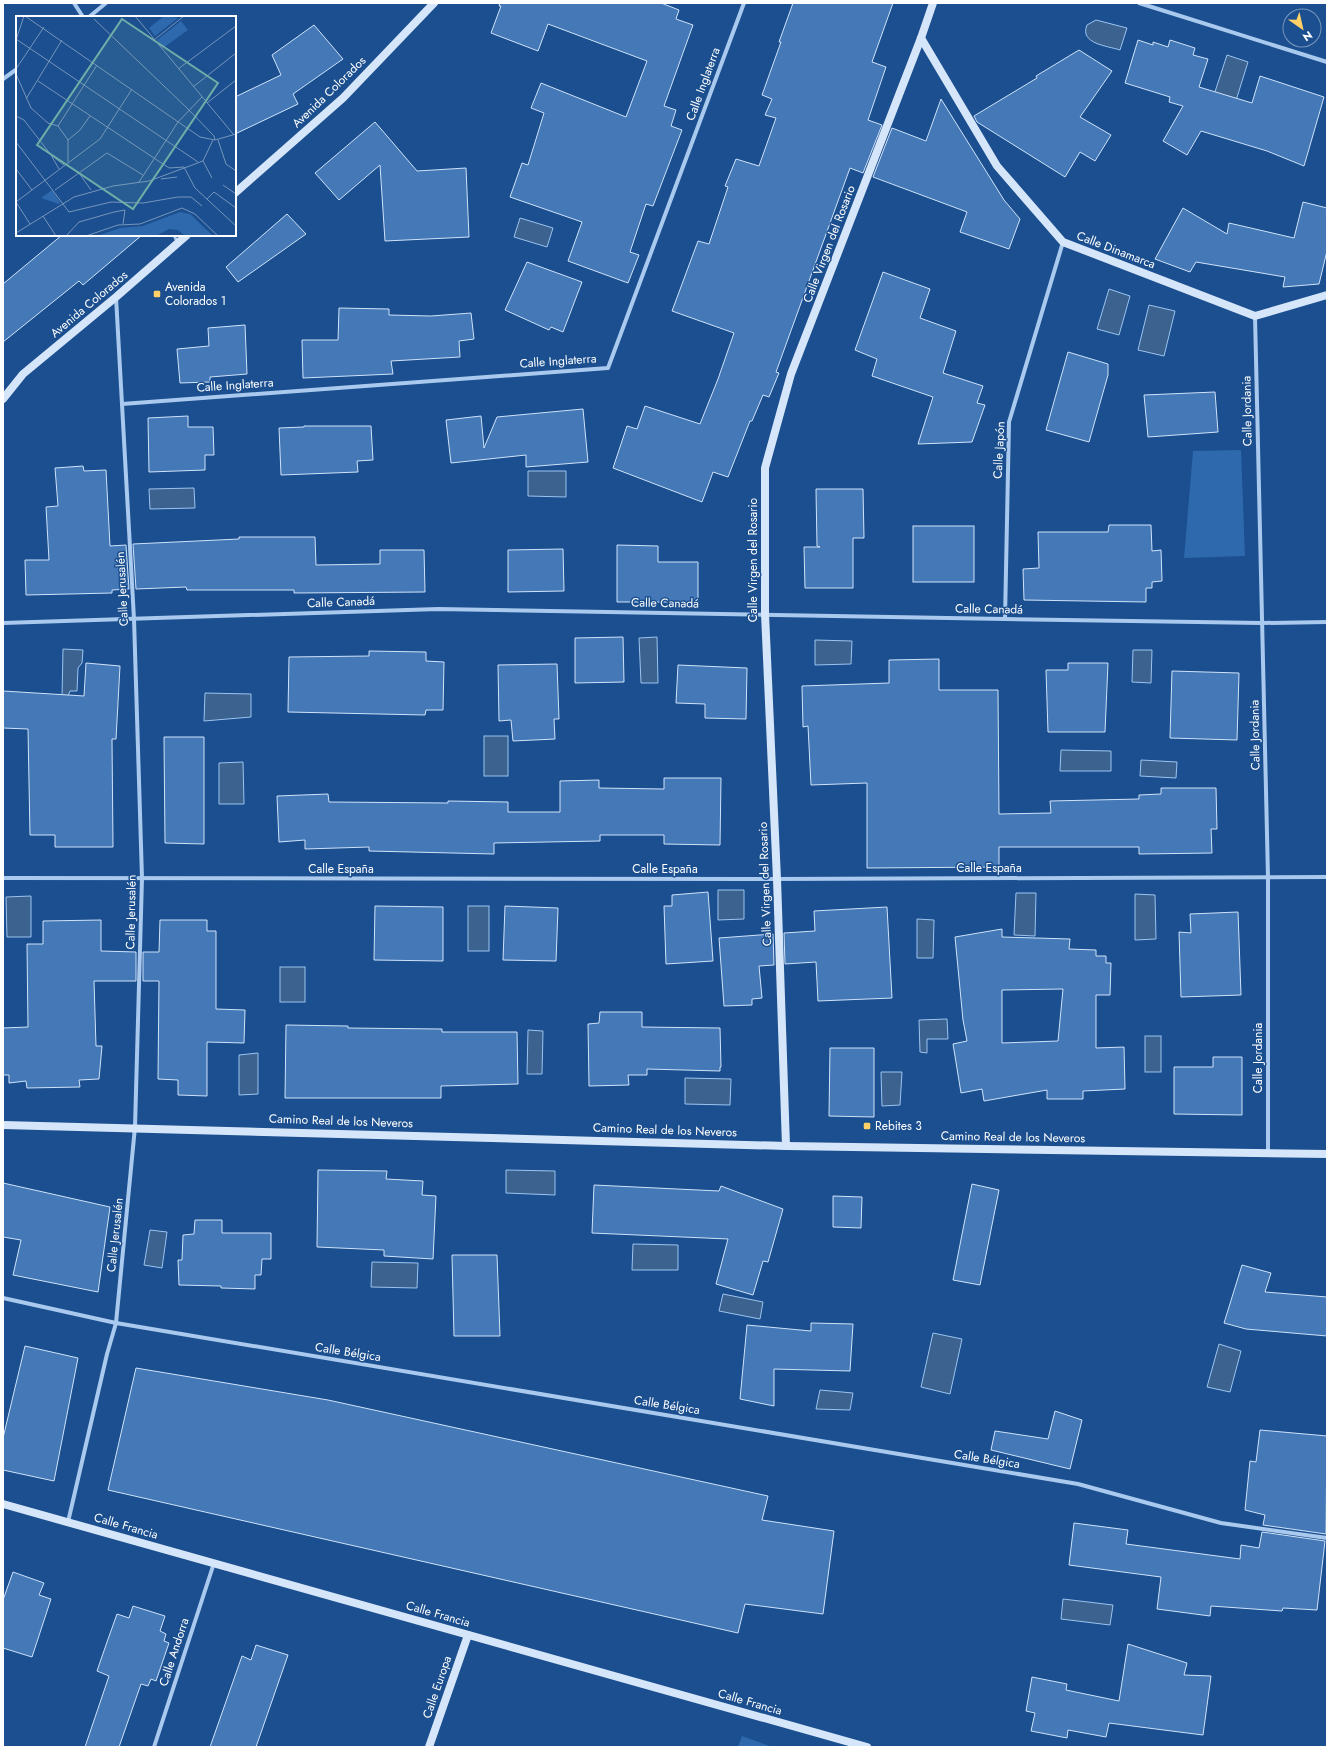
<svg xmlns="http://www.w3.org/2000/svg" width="1330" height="1750" viewBox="0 0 1330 1750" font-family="Jost,sans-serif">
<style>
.green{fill:#2e69ad}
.water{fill:#3c6290;stroke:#9cc4f0}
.building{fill:#4478b7;stroke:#cfe3fa;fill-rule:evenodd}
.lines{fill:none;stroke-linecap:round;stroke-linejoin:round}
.lane{stroke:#a9c9ee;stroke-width:3}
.street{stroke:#a9c9ee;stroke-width:4}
.secondary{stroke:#d6e6fa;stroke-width:8}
.poi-dot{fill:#ffd166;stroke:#1b4f8f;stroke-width:1.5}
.labels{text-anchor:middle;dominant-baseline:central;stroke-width:3;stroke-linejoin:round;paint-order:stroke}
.street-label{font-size:12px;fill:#fff;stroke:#1b4f8f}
.poi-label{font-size:12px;fill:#fff;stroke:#1b4f8f;text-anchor:start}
.inset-road{fill:none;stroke:#7695bc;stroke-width:1}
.view{fill:#6fada8;fill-opacity:0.15;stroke:#6fada8;stroke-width:2}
.inset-edge{fill:none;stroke:#fff;stroke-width:2}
</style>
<rect width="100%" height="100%" fill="#1b4f8f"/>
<g class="green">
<path d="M1241,450L1245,556L1184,558L1193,451Z"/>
<path d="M742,1736L772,1747H738Z"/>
</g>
<g class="water">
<path d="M1096,20L1127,28L1120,50C1108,46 1079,44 1087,25Z"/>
<path d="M1227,55L1248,62L1234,107L1212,101Z"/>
<path d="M520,218L553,228L547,247L514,237Z"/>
<path d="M1109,289L1130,296L1119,335L1097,329Z"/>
<path d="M1149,305L1175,311L1164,356L1138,350Z"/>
<path d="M528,471H566V497L528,496Z"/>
<path d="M194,488L195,508L150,509L149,489Z"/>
<path d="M657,637L658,683H641L639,638Z"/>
<path d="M815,640L852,641L851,664L815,665Z"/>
<path d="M63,649L83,650L82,663L78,668L77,691H70L68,696L62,698Z"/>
<path d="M1133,650H1152L1151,683L1132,682Z"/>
<path d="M205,693L251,694V717L204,721Z"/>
<rect x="484" y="736" width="24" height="40"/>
<path d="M1061,750L1111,751V771H1060Z"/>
<path d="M1141,760L1177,762L1176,778L1140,776Z"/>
<path d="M243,762L244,804H219V763Z"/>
<path d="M718,890H744V919L718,920Z"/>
<path d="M1016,893H1036L1035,936L1014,935Z"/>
<path d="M1135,894L1155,895L1156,939L1135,940Z"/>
<path d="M31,896V937H7L6,897Z"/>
<rect x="468" y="906" width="21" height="45"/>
<path d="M917,919L934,920L933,958H917Z"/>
<rect x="280" y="967" width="25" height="35"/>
<path d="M947,1019L948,1039H927V1053L920,1052L919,1020Z"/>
<path d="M528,1030L543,1031L542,1074H527Z"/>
<rect x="1145" y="1036" width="16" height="36"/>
<path d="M258,1053V1094L239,1095V1055Z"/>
<path d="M881,1072H902L900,1105L882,1106Z"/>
<path d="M685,1078L731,1079L730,1105L685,1104Z"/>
<path d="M506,1170L555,1171V1195L506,1193Z"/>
<path d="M150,1230L167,1232L162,1268L144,1265Z"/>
<path d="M633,1244L678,1245V1270H632Z"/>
<path d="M372,1262L418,1263L417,1288L371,1287Z"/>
<path d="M723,1294L763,1302L760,1319L719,1311Z"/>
<path d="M933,1333L962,1339L950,1394L921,1387Z"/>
<path d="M1219,1344L1241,1351L1230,1392L1207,1387Z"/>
<path d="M820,1390L853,1393L850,1410L816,1409Z"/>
<path d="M1063,1599L1113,1605L1110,1625L1061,1619Z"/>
</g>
<g class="building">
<path d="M500,3H661L679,10L676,19L693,25L664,106L676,110L671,126L682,130L653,206L646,204L630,252L639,255L628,283L568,261L582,222L510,197L522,163L528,165L544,113L531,108L541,83L626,117L647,61L548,24L538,51L491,33L501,6H499Z"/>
<path d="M793,3H893L872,62L886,67L868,120L882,125L863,173L850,168L776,372L779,373L769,397L763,395L752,421H750L728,477L713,472L702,502L613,468L627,426L637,429L645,406L700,424L718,379L734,333L672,311L698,241L709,244L728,187L725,186L736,159L759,166L776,118L765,115L772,99L762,95L781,42H779Z"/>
<path d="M314,25L343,59L293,94L298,104L235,134V97L281,75L272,55Z"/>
<path d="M1138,40L1153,45V42L1168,47L1170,40L1195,48L1193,55L1208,59L1199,87L1252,103L1260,76L1324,97L1304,166L1267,151L1201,131L1187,155L1163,141L1183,106L1169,102L1170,97L1125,83Z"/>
<path d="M1079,50L1112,71L1080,117L1111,135L1095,161L1080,152L1065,177L977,122L974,116L1037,78L1036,76Z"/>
<path d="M941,99L1004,200L1020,219L1009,249L960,232L967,212L873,177L892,128L926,141Z"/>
<path d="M375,122L417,171L466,168L469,237L385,241L380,165L339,200L315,173Z"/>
<path d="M1303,202L1327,208V251L1319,284L1283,287L1285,277L1196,262L1190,272L1155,259L1183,208L1227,234L1229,223L1294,238Z"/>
<path d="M287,214L306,234L238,282L226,267Z"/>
<path d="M62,235H142L83,285L79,281L3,342V284Z"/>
<path d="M527,262L582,282L563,332L551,327L549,330L505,310Z"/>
<path d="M883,272L930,289L920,318L956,331L943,373L983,386L977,403L985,405L972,442L918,444L933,397L872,376L877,359L855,350Z"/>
<path d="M339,308L389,309V315L431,316L471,313L474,339L459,341L460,357L391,361L393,374L303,378L302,340H338Z"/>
<path d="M245,325L247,374L210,377V382L180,383L177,349L209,346L208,328Z"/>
<path d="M1068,352L1108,364V375L1089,442L1046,430Z"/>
<path d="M1215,392L1218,432L1148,437L1144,395Z"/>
<path d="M583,409L588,462L526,467V455L451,463L446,420L481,416L484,448L497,417Z"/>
<path d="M188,416V427H213L214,455H205V470L149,472L148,418Z"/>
<path d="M304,426H371L373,460L357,461L358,472L281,475L279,428L304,427Z"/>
<path d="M83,466L84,471L106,470L110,546L126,545L129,589L112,590V593L26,595L25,560H49L46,507L58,506L55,468Z"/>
<path d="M816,489H863L864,538H853V588H805L804,547H820L817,546Z"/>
<path d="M1109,525H1151L1152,551L1161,550L1162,581L1152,582V588H1146V602L1024,600L1023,569L1039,568L1038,532H1108Z"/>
<rect x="913" y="526" width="61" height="56"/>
<path d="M239,537H315L316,565L380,564V550H424L425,592L294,593V590H187L186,587L136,589L133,544L239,539Z"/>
<path d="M617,545L658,546V562H698V602H617Z"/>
<path d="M563,549L564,591L508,592V550Z"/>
<path d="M623,637L624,682L575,683V638Z"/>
<path d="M369,651L426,652V661L444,662L443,710H426L425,715L288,712L289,657L369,656Z"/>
<path d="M939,659V690H998L999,814L1051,813L1050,801L1139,799V795L1161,794V788H1216L1217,829H1211L1212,853L1139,854V847H999V867L867,868V783L811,785L808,726L803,727L802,686L889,683V660Z"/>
<path d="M86,663L120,666L116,739H112L113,847H55V835H30L28,729L3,728V691L84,696Z"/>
<path d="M1068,663H1108L1105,732H1048L1046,670H1068Z"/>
<path d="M557,664L559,719H554L555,739L513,741L511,720L499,721L498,665Z"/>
<path d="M678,665L747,668L746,719L705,718V704L676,703Z"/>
<path d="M1172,671L1239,673L1237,740L1170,738Z"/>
<path d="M164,737H204V844L165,843Z"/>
<path d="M664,778H721L720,845L664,844V835H600V841L494,843V854L369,851V847L305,849V840L279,842L277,796L328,794L329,802L448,803V801L508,802V812H560V781L599,780V788L664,789Z"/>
<path d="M708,892L713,961L666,964L664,906H672V895Z"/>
<path d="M375,906L443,907V961L374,960Z"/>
<path d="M505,906L558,908L556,961L503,960Z"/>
<path d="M887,907L892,998L818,1001L816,962L785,964L784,933L815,931L814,911Z"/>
<path d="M1238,912L1241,995L1181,997L1179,932L1191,933L1190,914Z"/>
<path d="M101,920V951L136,952V981H94L96,1046H102L99,1079L79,1080L80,1087L27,1088L26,1081L9,1083V1075H3V1028L28,1027L27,944H43V921Z"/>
<path d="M160,920H207V931H216V1009L245,1010L244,1043L207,1042V1096L178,1095V1080L158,1079L159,981H143V952H159Z"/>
<path d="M1002,929V937L1070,939L1069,949L1096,950V956H1106V963H1111L1110,995H1096V1048L1124,1047L1125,1089L1083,1091V1099H1047V1090L984,1101L982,1089L961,1093L953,1044L967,1041L963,1020L955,937ZM1063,989L1058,1041L1002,1043V990Z"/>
<path d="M773,934L774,965L759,966L762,998L752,999V1005L724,1006L719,938Z"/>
<path d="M600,1012H642V1027L720,1028L721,1067H720V1071L647,1069V1075H628L629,1085L589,1086L588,1024L599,1023Z"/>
<path d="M286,1025L348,1026V1028L442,1029V1032H517L518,1084L441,1086V1098H285Z"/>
<path d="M830,1048H874V1117L829,1116Z"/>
<path d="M1213,1057H1242V1115L1174,1114V1067H1213Z"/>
<path d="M318,1170L387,1171L386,1179L423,1181L422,1195L436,1196L433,1259L384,1256V1250L317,1247Z"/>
<path d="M3,1183L110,1207L98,1292L13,1275L21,1240L3,1237Z"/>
<path d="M972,1184L999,1190L980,1285L953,1280Z"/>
<path d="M594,1185L719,1191L721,1186L783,1209L768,1262L763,1261L753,1295L716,1284L728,1239L592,1233Z"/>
<path d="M833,1196L862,1197L861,1228L833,1227Z"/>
<path d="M195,1220H222V1233H271V1259H262L261,1275H255V1289L221,1288V1286L179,1285L178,1260H182L183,1235L194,1234Z"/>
<path d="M452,1255H497L500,1336H454Z"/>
<path d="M1242,1265L1271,1273L1265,1292L1327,1297V1336L1246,1329L1224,1323Z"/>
<path d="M811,1323L853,1324L850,1371L774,1369V1406L740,1399L747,1325L811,1331Z"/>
<path d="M25,1346L78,1358L54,1481L3,1470V1438Z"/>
<path d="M136,1368L328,1400L768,1496L762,1520L834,1531L823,1614L745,1604L738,1633L108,1490Z"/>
<path d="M1055,1411L1082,1420L1070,1469L991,1450L995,1431L1048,1439Z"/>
<path d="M1260,1430L1327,1436L1326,1534L1263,1525L1265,1515L1245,1510L1250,1461L1256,1462Z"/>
<path d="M1074,1523L1128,1530L1126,1544L1240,1559L1241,1545L1259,1548L1262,1532L1325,1541L1317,1610L1283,1608L1282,1611L1211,1606L1210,1616L1157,1609L1161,1577L1069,1565Z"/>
<path d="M13,1572L44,1583L39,1595L51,1599L32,1657L3,1648V1600Z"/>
<path d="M133,1606L165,1616L160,1631L166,1634L164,1641L169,1643L156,1681L151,1679L148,1686L141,1684L119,1747H85L109,1676L97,1671L107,1642L117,1614L129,1618Z"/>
<path d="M1128,1644L1187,1663L1184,1675L1211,1676L1203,1735L1109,1723L1106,1737L1068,1730L1067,1738L1031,1731L1035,1713L1026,1711L1032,1677L1067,1684L1066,1690L1119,1701Z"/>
<path d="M256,1645L288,1655L256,1747H210L242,1656L251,1660Z"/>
</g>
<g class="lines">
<path class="lane" d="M174,235L177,242"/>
<g class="street">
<path d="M74,3L83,17"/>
<path d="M1139,3L1327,62"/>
<path d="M89,17L106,3"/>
<path d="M3,79L17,69"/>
<path d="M1255,316L1268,877V1152"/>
<path d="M122,404L608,368L744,3"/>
<path d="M1005,619L1009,422L1063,242"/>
<path d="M3,623L438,609L1005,619L1262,623L1327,622"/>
<path d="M3,878L777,879L1327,877"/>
<path d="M3,1298L116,1323L1078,1484L1221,1523L1327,1538"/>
<path d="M68,1522L107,1354L116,1323L135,1127L142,878L134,619L116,297"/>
<path d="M154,1747L214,1563"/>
</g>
<g class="secondary">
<path d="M921,38L997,166L1063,242L1255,316L1327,295"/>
<path d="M235,193L343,98L434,3"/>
<path d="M3,399L23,374L116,297L187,235"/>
<path d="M3,1125L786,1146L1327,1154"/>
<path d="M786,1146L777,879L765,614V468L791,374L921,38L933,3"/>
<path d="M3,1504L867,1747"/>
<path d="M429,1747L468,1635"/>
</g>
</g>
<g class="poi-dot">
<rect x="153" y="290" width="8" height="8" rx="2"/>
<rect x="863" y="1122" width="8" height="8" rx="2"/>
</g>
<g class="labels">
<g class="street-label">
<text transform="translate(703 84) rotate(-70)">Calle Inglaterra</text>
<text transform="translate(329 92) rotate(-44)">Avenida Colorados</text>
<text transform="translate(829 244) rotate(-69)">Calle Virgen del Rosario</text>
<text transform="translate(1116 250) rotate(21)">Calle Dinamarca</text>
<text transform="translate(89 304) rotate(-40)">Avenida Colorados</text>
<text transform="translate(558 361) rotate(-4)">Calle Inglaterra</text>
<text transform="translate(235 385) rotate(-4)">Calle Inglaterra</text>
<text transform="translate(1247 411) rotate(-91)">Calle Jordania</text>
<text transform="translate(999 450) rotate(-87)">Calle Japón</text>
<text transform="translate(753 560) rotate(-90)">Calle Virgen del Rosario</text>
<text transform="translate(122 589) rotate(-93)">Calle Jerusalén</text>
<text transform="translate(341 602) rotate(-2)">Calle Canadá</text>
<text transform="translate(665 603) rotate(1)">Calle Canadá</text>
<text transform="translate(989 609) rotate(1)">Calle Canadá</text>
<text transform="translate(1255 735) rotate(-91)">Calle Jordania</text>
<text x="989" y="868">Calle España</text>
<text x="341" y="869">Calle España</text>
<text x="665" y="869">Calle España</text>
<text transform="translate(765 884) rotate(-92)">Calle Virgen del Rosario</text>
<text transform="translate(131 912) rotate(-89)">Calle Jerusalén</text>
<text transform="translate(1258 1058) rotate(-90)">Calle Jordania</text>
<text transform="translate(341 1121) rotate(2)">Camino Real de los Neveros</text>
<text transform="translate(665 1130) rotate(2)">Camino Real de los Neveros</text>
<text transform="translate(1013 1137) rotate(1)">Camino Real de los Neveros</text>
<text transform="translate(115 1235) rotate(-84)">Calle Jerusalén</text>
<text transform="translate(348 1352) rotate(9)">Calle Bélgica</text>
<text transform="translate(667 1405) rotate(9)">Calle Bélgica</text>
<text transform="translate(987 1459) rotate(9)">Calle Bélgica</text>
<text transform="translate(126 1526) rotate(16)">Calle Francia</text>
<text transform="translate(438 1614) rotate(16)">Calle Francia</text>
<text transform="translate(174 1652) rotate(-72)">Calle Andorra</text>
<text transform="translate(437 1687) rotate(-71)">Calle Europa</text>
<text transform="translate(750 1702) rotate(16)">Calle Francia</text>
</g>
<g class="poi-label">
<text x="165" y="287">Avenida<tspan x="165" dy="14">Colorados 1</tspan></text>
<text x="875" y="1126">Rebites 3</text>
</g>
</g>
<g transform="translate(16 16)">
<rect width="220" height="220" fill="#1b4f8f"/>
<path d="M148,0L162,2L139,20L133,12ZM165,5L172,14L147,32L141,24ZM36,174L44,186L43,188L25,182ZM164,196L174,198L197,220H169L162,214L153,213L140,220H81L104,212L127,210Z" fill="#2e69ad"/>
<path class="inset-road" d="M9,0L184,121L199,124L220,118M119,0L218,119M78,3L172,93L198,120L199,124M0,23L182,146M0,24L8,0M138,24L168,0M0,53L28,11M162,53L220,10M0,58L15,92L32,107L42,110L52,124V146M22,65L153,152L168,151L179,172L220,210M177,71L220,37M10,83L46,24M191,87L220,64M0,100L8,104L35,139L48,149M42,110L81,49M52,124L64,114L74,100M202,124L210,148L220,155M0,126L53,196L95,186L127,187L162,181H175L186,190M35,139L43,153M187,145L196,162M0,153L16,174M63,157L75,174M145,163L161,161M123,166L162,106L186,81M207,169L220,178M39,174L91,137L127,159M191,183L198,176L220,192M0,186L84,123L116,73M0,186L14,208M27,200L40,220M0,217L58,181L97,170L133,165L187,145L197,124M50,220L63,206L98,196L109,194L107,208M70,220L102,209L124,208L166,192L179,198L202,220"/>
<path class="view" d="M106,3L202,67L117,193L21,129Z"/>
<rect width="220" height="220" class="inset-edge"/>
</g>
<rect width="1330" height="1750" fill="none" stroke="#ffffff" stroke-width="8"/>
<g transform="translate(1302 28) rotate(146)"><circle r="19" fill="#1b4f8f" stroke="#7695bc"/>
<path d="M0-3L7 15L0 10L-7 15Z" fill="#ffd166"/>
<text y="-6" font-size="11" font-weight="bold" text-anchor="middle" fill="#ffffff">N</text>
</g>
</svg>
